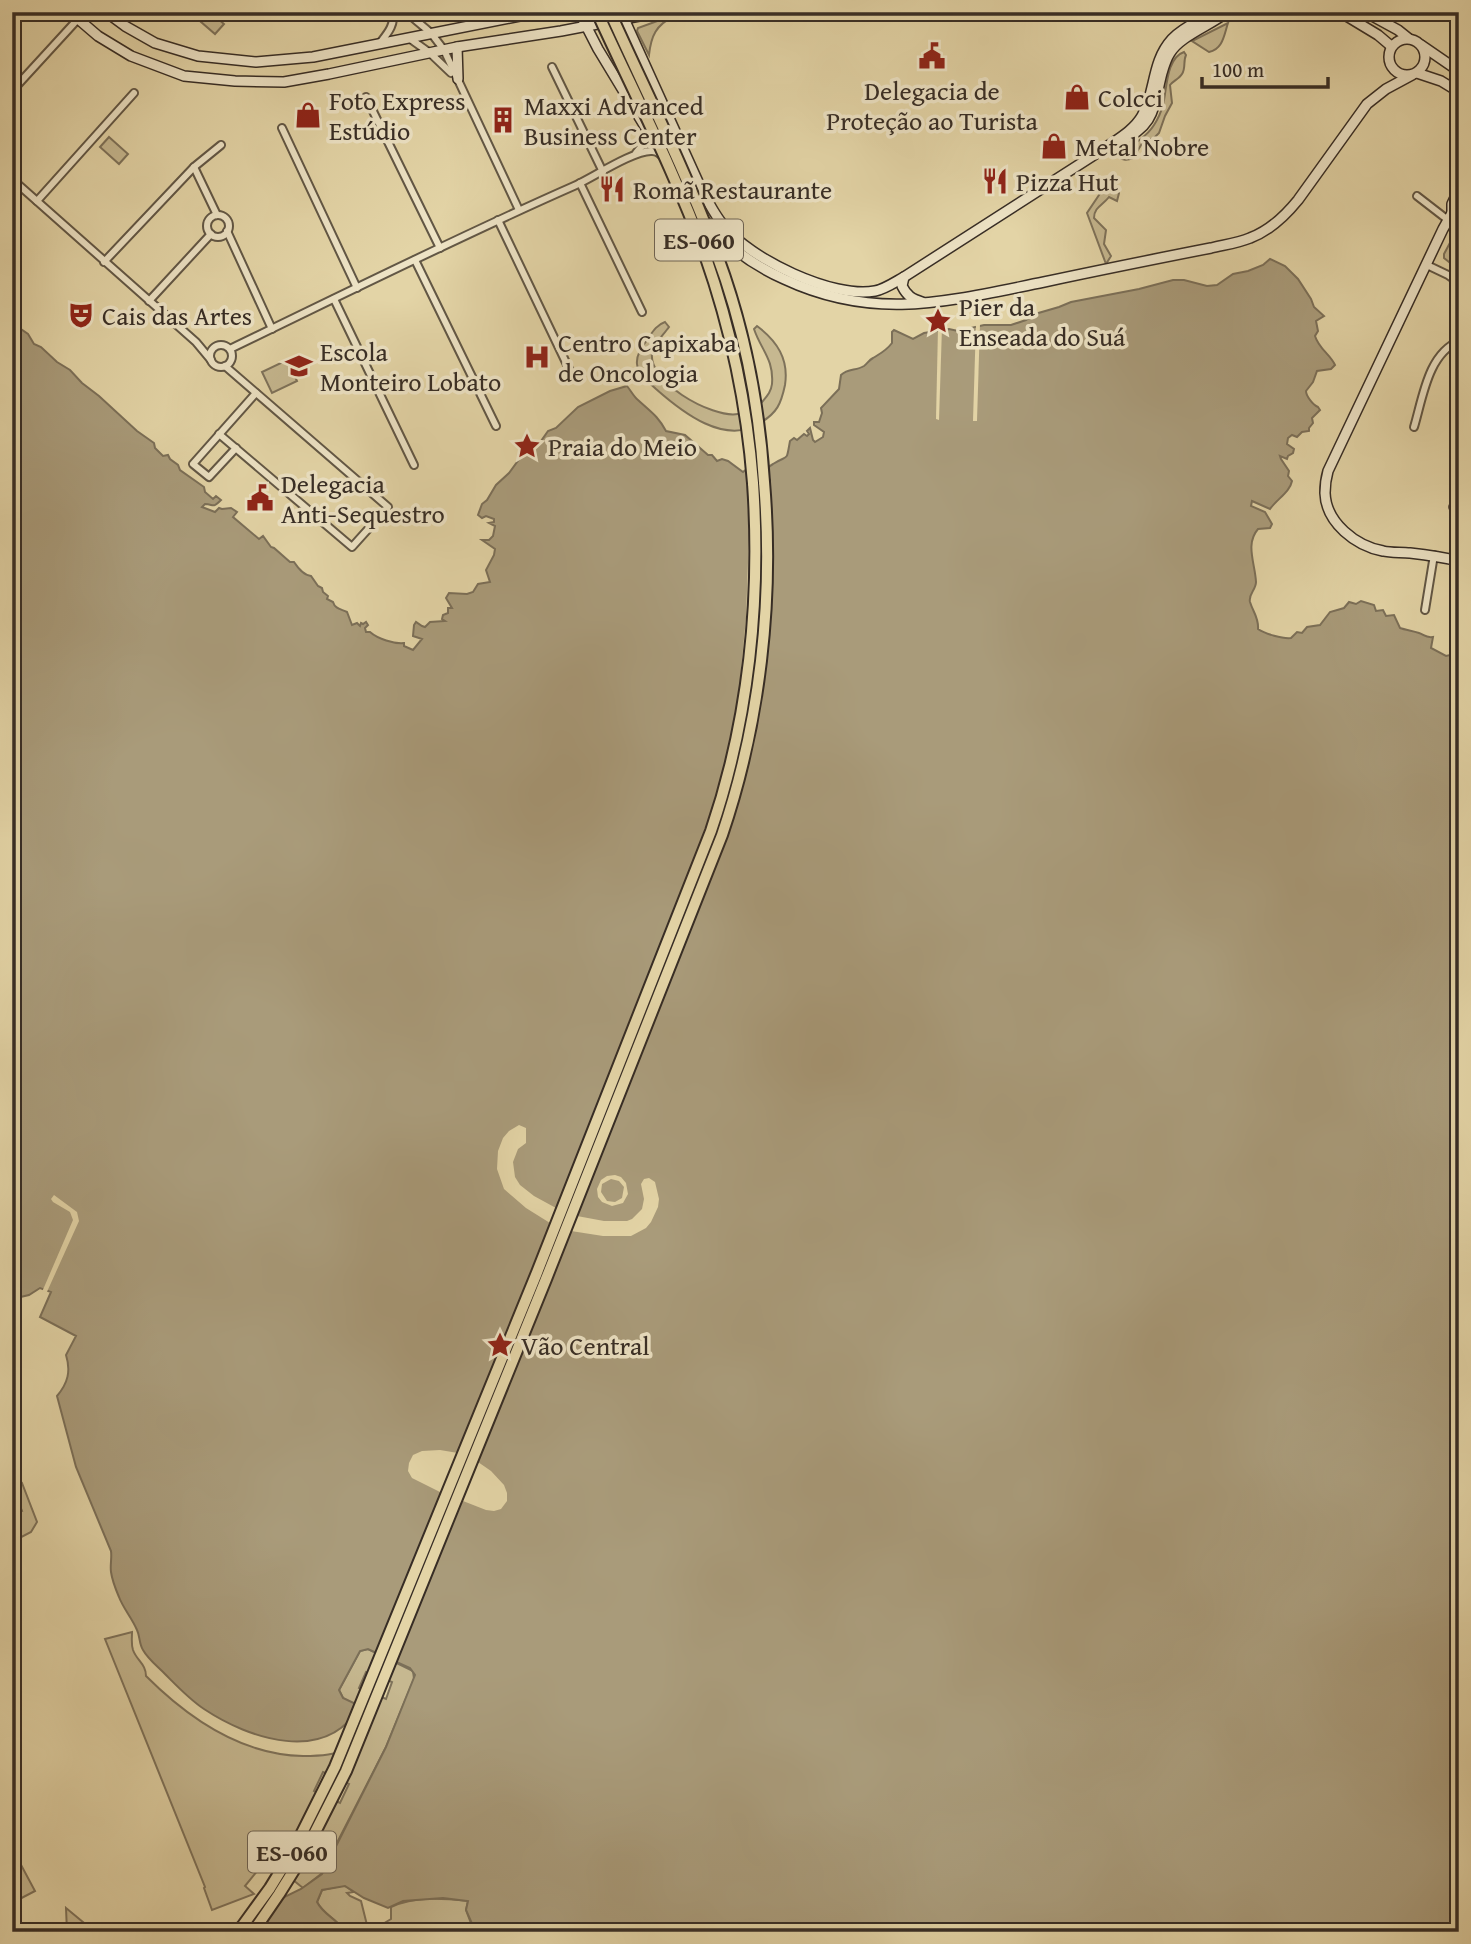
<svg xmlns="http://www.w3.org/2000/svg" width="1471" height="1944" viewBox="0 0 1471 1944" font-family="'Gentium Book Plus',serif">
<style>
.green{fill:#c6b890;stroke:#7e725a;stroke-width:2;fill-rule:evenodd}
.water{fill:#a99b7a;stroke:#7b6f58;stroke-width:2}
.pier{fill:#e3d4a6;fill-rule:evenodd}
.lines{fill:none;stroke-linecap:round;stroke-linejoin:round}
.street-casing{stroke:#625745;stroke-width:10}
.secondary-casing{stroke:#372d25;stroke-width:12}
.primary-casing{stroke:#372d25;stroke-width:14}
.street{stroke:#ede3c5;stroke-width:6}
.secondary{stroke:#ede3c5;stroke-width:9}
.primary{stroke:#e3d4a6;stroke-width:10}
.primary-bridge-casing{stroke:#372d25;stroke-width:14;stroke-linecap:butt}
.primary-bridge{stroke:#e3d4a6;stroke-width:10}
.labels{text-anchor:middle;dominant-baseline:central;stroke-width:7;stroke-linejoin:round;paint-order:stroke}
.shield{fill:#ede3c5;stroke:#6e6455;stroke-width:2}
.shield-label{font-size:24px;font-weight:bold;fill:#372d25}
.poi-label{font-size:26px;fill:#372d25;stroke:#ede3c5;text-anchor:start}
</style>
<rect width="100%" height="100%" fill="#e3d4a6"/>
<filter id="stains"><feTurbulence type="fractalNoise" baseFrequency=".00286" numOctaves="4"/><feColorMatrix values="0 0 0 0 .2 0 0 0 0 .09 0 0 0 0 .02 0 0 0 .5 -.17"/></filter>
<radialGradient id="worn" r=".72"><stop offset=".6" stop-color="#630" stop-opacity="0"/><stop offset="1" stop-color="#630" stop-opacity=".3"/></radialGradient>
<g class="green">
<path d="M195,12H210L224,24L215,34L193,15Z"/>
<path d="M671,16H674C656,25 651,36 649,55L637,31L638,28Z"/>
<path d="M1228,23C1224,35 1223,49 1209,52L1192,41Z"/>
<path d="M1184,52L1186,55C1183,61 1186,68 1182,74C1179,79 1173,81 1170,85L1172,103L1165,116L1159,133L1154,138L1143,142L1133,158C1126,161 1122,160 1116,155C1129,147 1146,138 1154,125C1158,119 1161,112 1163,105C1167,89 1166,58 1184,52Z"/>
<path d="M109,137L128,154L119,164L100,147Z"/>
<path d="M1105,182L1114,183L1119,193L1117,201L1109,197C1103,205 1094,207 1094,218L1106,230L1104,244L1111,256L1106,264L1087,213L1099,195Z"/>
<path d="M1459,226V270L1444,258V254Z"/>
<path d="M665,322L669,327C664,334 656,342 653,349C642,380 713,419 738,414C747,413 756,408 762,402C767,396 771,392 772,384C774,359 761,350 754,329L757,326C777,341 789,359 785,385C781,404 777,413 760,423C725,446 682,412 656,389C649,382 638,375 637,364C636,355 642,347 647,340C652,333 656,325 665,322Z"/>
<path d="M287,360L297,381L272,393L262,372Z"/>
<path d="M22,1483L37,1522L31,1532L14,1541L12,1537V1515L22,1511L12,1487Z"/>
<path d="M132,1632C132,1638 131,1644 133,1650C137,1661 146,1664 146,1676C189,1719 241,1755 303,1756C320,1756 337,1755 352,1747L366,1711L343,1698L339,1690L360,1651L368,1649L413,1671L414,1679L386,1747L321,1874L303,1888L267,1859L245,1886L254,1894L212,1910L204,1888L205,1887L105,1639ZM366,1672L392,1682L386,1699L359,1688ZM323,1772L349,1784L340,1803L314,1791Z"/>
<path d="M12,1848L35,1891L12,1903Z"/>
<path d="M341,1886H345L354,1892L347,1893L350,1896L361,1901L367,1925L376,1928L391,1919V1907C415,1896 442,1898 468,1901L466,1910L472,1926L488,1932H341L342,1928C335,1918 324,1915 317,1902L322,1890Z"/>
<path d="M66,1908L95,1932H67Z"/>
</g>
<path class="water" d="M1270,259L1285,266L1298,279L1311,299L1314,307L1324,316L1316,321L1318,331L1315,336C1319,349 1330,354 1335,365L1331,369L1317,371L1313,382L1306,391C1306,396 1313,405 1318,407L1320,410L1312,418L1313,423L1309,428V431L1302,432L1297,437L1292,435L1288,438L1287,444L1294,449L1293,453L1288,456L1287,459L1280,456L1281,459L1289,471L1288,476L1292,481C1290,492 1277,499 1270,509L1252,501L1251,506L1265,512L1272,524L1270,528L1258,529C1245,544 1255,563 1256,582C1256,590 1248,594 1250,602C1253,612 1259,618 1258,629C1265,634 1283,639 1291,638L1297,632L1302,633L1307,627L1320,625L1330,612L1344,608L1349,602L1356,604L1361,601L1374,605L1376,611L1383,610L1386,616L1394,615L1400,628C1406,630 1413,631 1419,633C1425,635 1425,638 1433,637L1431,648L1446,656L1459,653V1932H1289L1263,1930L1261,1932H1207L1200,1927L1193,1932H488L473,1926L466,1910L468,1901L443,1898L403,1901L388,1908L364,1898L345,1886L322,1890L317,1902C323,1914 335,1918 342,1928L341,1932H222L258,1910L301,1889L322,1874L386,1747L415,1675L410,1668L368,1649L360,1651L339,1690L343,1698L360,1706C326,1765 249,1739 204,1709C189,1699 177,1686 164,1673C157,1666 148,1659 143,1650C139,1644 140,1636 137,1630C132,1618 123,1608 119,1597C116,1590 112,1579 111,1572C110,1565 112,1558 111,1551L76,1467L57,1396C68,1383 71,1371 66,1355L76,1336L40,1317L51,1292L40,1288L29,1295L12,1299V323L28,334L34,344L41,347L57,362L70,370L82,383L99,396L137,431L154,443L155,448L163,456L168,455L170,459L178,465L180,470L204,487L205,492L213,499L216,496L221,500C212,509 214,504 205,504L202,507L215,512L219,508L222,509L231,508L237,512L233,517L259,539L263,536L271,547L274,548L290,562H294C298,568 303,575 311,576L318,586L322,588L323,592L328,596L327,599L333,602C335,609 341,609 347,612L352,625L357,623L360,626L361,623L363,624L366,622L368,625L365,628L366,632H370C378,639 394,644 404,643V646L413,650L422,639L413,636L414,625L416,622L422,626L425,627L430,622L445,621L442,619L443,615L448,613V608H452L446,598L449,593L467,594L473,592L478,584L490,582L486,570L494,555L495,549L482,540H489L493,536L495,526L489,523L494,522V519L486,516L482,518L478,515L482,504L487,500L496,485L509,473L520,458L541,441L548,431L556,428L578,407L610,391L627,386C631,391 634,397 638,400C651,412 658,416 666,431L685,435L708,455H712L717,461L722,459L728,461L743,472L748,468L764,472C767,469 769,466 773,464C789,454 786,463 790,441L794,438L797,440L804,434L807,436L809,434L807,431L810,428L813,440L815,442L823,437L824,432L814,425V422H819L822,413L821,408L839,389L841,375C848,368 856,371 864,366C867,364 869,360 873,358C881,353 886,351 892,343V332L894,330L913,339L924,333L949,329L958,331L984,325H1011L1026,320L1035,314L1059,307L1071,302L1139,289L1173,280H1184L1207,286L1217,285L1233,274L1248,271L1263,265Z"/>
<g class="pier">
<path d="M976,323H980L977,421H973Z"/>
<path d="M942,327L939,420L936,419L938,328Z"/>
<path d="M769,463L772,534L768,641L757,725L743,788L719,859L577,1216L604,1221H627L632,1219L642,1209L644,1199L641,1184L644,1179L649,1178L655,1182L659,1199L658,1207L651,1222L646,1228L631,1236H603L571,1231L478,1462L491,1471L504,1485L507,1493V1501L501,1509L494,1511L486,1510L463,1501L395,1665L375,1656L442,1493L412,1478L408,1471L409,1463L413,1455L422,1451L440,1450L458,1453L550,1223L526,1208L504,1189L497,1169L498,1151L503,1138L509,1131L519,1125L526,1128V1143L518,1149L513,1162L515,1177L520,1185L534,1196L556,1208L698,850L721,782L738,701L746,618L749,535L746,466L749,464L763,468Z"/>
<path d="M615,1175L621,1177L626,1183L628,1194L623,1203L612,1206L602,1202L598,1197L597,1189L601,1180L607,1176ZM611,1179L619,1181L624,1187L622,1198L615,1202L607,1201L601,1192L602,1184Z"/>
<path d="M54,1195L77,1212L79,1221L46,1294L42,1292L73,1220L70,1212L53,1202L51,1199Z"/>
</g>
<g class="lines">
<g class="street-casing">
<g id="street">
<path d="M406,12L431,33L444,50L519,210"/>
<path d="M409,38L430,53L451,73"/>
<path d="M380,43C387,34 396,24 392,12"/>
<path d="M552,67L603,172"/>
<path d="M12,91L78,19"/>
<path d="M366,97L440,248"/>
<path d="M282,128L357,288"/>
<path d="M636,153L646,141L647,132"/>
<path d="M194,167L217,215"/>
<path d="M12,179L196,342L211,360"/>
<path d="M580,183L642,312"/>
<path d="M1417,196L1448,220"/>
<path d="M37,201L134,93"/>
<circle cx="218" cy="226" r="11"/>
<path d="M498,220L571,373"/>
<path d="M227,231L272,329"/>
<path d="M415,260L496,426"/>
<path d="M104,262L194,167L221,145"/>
<path d="M1427,265L1448,275L1459,283"/>
<path d="M334,299L414,465"/>
<path d="M149,301L211,234"/>
<circle cx="221" cy="356" r="11"/>
<path d="M230,349C344,294 458,237 574,186C592,178 634,150 652,151C657,151 657,152 661,155"/>
<path d="M1414,427C1423,397 1428,354 1459,341"/>
<path d="M219,434L352,547L388,507L225,366"/>
<path d="M236,448L209,477L193,464L256,393"/>
<path d="M1453,507L1459,512"/>
<path d="M1425,610L1434,555"/>
</g>
</g>
<g class="secondary-casing">
<g id="secondary">
<path d="M70,12L98,36L131,56L184,76L235,81L284,82L329,74L457,47L561,31L660,12"/>
<path d="M106,12L125,26L155,43L198,56L256,62L313,57L540,12"/>
<path d="M579,12L598,49L650,135"/>
<path d="M621,12L699,184C706,198 713,213 724,226C750,259 833,299 875,291C885,289 895,282 904,277L1105,148C1118,139 1134,130 1142,116C1156,92 1151,62 1172,39C1183,27 1201,20 1214,12"/>
<path d="M1340,12L1378,35L1391,46"/>
<path d="M1365,12L1398,30L1408,38"/>
<circle cx="1407" cy="57" r="18"/>
<path d="M1421,45L1453,67L1459,73"/>
<path d="M457,47L458,79"/>
<path d="M1417,73L1441,81L1459,92"/>
<path d="M1119,142C1156,125 1153,108 1162,73C1164,66 1166,59 1170,53C1180,36 1211,25 1227,12"/>
<path d="M1459,208L1452,213L1443,229L1328,471C1326,478 1325,485 1325,493C1326,523 1356,546 1383,551C1391,553 1401,552 1410,553C1427,555 1442,557 1459,561"/>
<path d="M1452,213V204L1459,189"/>
<path d="M707,223C729,248 753,265 784,279C876,322 949,301 1044,282C1100,270 1155,259 1211,248C1223,245 1238,243 1250,238C1269,231 1285,216 1298,200L1367,104L1386,89L1412,75"/>
<path d="M904,277L902,286C907,296 912,299 922,302"/>
</g>
</g>
<g class="primary-casing">
<g id="primary">
<path d="M238,1932L270,1888L294,1849L335,1767L536,1275L711,831C749,720 761,599 753,483"/>
<path d="M253,1932L279,1894L304,1854L346,1771L546,1279L722,835C760,723 774,600 764,482"/>
</g>
</g>
<use href="#street" class="street"/>
<use href="#secondary" class="secondary"/>
<use href="#primary" class="primary"/>
<g class="primary-bridge-casing">
<g id="primary-bridge">
<path d="M597,12C633,91 676,174 705,255C731,329 747,405 753,483"/>
<path d="M610,12C645,90 684,167 714,247C743,322 759,402 764,482"/>
</g>
</g>
<use href="#primary-bridge" class="primary-bridge"/>
</g>
<defs>
<g id="civic-bare" transform="scale(2.1)"><path d="M-.6-6.5H3V-4.5H.6V-3L4-1V1h2V6H-6V1h2V-1L-.6-3ZM-1.2 2.5V6h2.4V2.5Z" fill="#8f2418" stroke="#ede3c5" stroke-width="2.5" paint-order="stroke"/></g>
<g id="shop-bare" transform="scale(2.1)"><path d="M-5-2.5h2.3a2.7 3.5 0 0 1 5.4 0H5L5.5 6h-11ZM-1.5-2.5h3a1.5 2.3 0 0 0-3 0Z" fill="#8f2418" stroke="#ede3c5" stroke-width="2.5" paint-order="stroke"/></g>
<g id="building-bare" transform="scale(2.1)"><path d="M-4-6H4V6H1V3H-1V6H-4ZM-2.5-4.3h1.7v1.8h-1.7ZM.8-4.3h1.7v1.8H.8ZM-2.5-1h1.7V.8h-1.7ZM.8-1h1.7V.8H.8Z" fill="#8f2418" stroke="#ede3c5" stroke-width="2.5" paint-order="stroke"/></g>
<g id="restaurant-bare" transform="scale(2.1)"><path d="M-5-6h1v4h1v-4h1v4h1v-4h1v5L-1.5 .5V6h-2V.5L-5-1ZM5-6V6H3V1.5H1.5Q1.5-4 5-6Z" fill="#8f2418" stroke="#ede3c5" stroke-width="2.5" paint-order="stroke"/></g>
<g id="theatre-bare" transform="scale(2.1)"><path d="M-5-5.5Q0-4 5-5.5V0Q5 5 0 6Q-5 5-5 0ZM-3.3-2.5H-1v1.5H-3.3ZM1-2.5H3.3v1.5H1ZM-2.8 1Q0 5.5 2.8 1Z" fill="#8f2418" stroke="#ede3c5" stroke-width="2.5" paint-order="stroke"/></g>
<g id="sight-bare" transform="scale(2.1)"><path d="M0-6L1.8-2.2L6-1.7L2.9 1.2L3.7 5.4L0 3.3L-3.7 5.4L-2.9 1.2L-6-1.7L-1.8-2.2Z" fill="#8f2418" stroke="#ede3c5" stroke-width="2.5" paint-order="stroke"/></g>
<g id="hospital-bare" transform="scale(2.1)"><path d="M-5-5h3v3.5h4V-5h3V5h-3V1.5h-4V5h-3Z" fill="#8f2418" stroke="#ede3c5" stroke-width="2.5" paint-order="stroke"/></g>
<g id="school-bare" transform="scale(2.1)"><path d="M0-5L7-2L0 1L-7-2ZM-4 1L0 2.5L4 1V4Q0 6-4 4Z" fill="#8f2418" stroke="#ede3c5" stroke-width="2.5" paint-order="stroke"/></g>
</defs>
<g fill-rule="evenodd">
<use href="#civic-bare" x="932" y="56"/>
<use href="#shop-bare" x="1077" y="97"/>
<use href="#shop-bare" x="308" y="115"/>
<use href="#building-bare" x="503" y="120"/>
<use href="#shop-bare" x="1054" y="146"/>
<use href="#restaurant-bare" x="995" y="181"/>
<use href="#restaurant-bare" x="612" y="189"/>
<use href="#theatre-bare" x="81" y="315"/>
<use href="#sight-bare" x="938" y="321"/>
<use href="#hospital-bare" x="537" y="357"/>
<use href="#school-bare" x="299" y="366"/>
<use href="#sight-bare" x="527" y="446"/>
<use href="#civic-bare" x="260" y="498"/>
<use href="#sight-bare" x="500" y="1345"/>
</g>
<g class="labels">
<g class="shield">
<rect x="655" y="219.5" width="88" height="41" rx="5"/>
<rect x="248" y="1831.5" width="88" height="41" rx="5"/>
</g>
<g class="shield-label">
<text x="699" y="240">ES-060</text>
<text x="292" y="1852">ES-060</text>
</g>
<g class="poi-label">
<text x="932" y="90" text-anchor="middle">Delegacia de<tspan x="932" dy="30">Proteção ao Turista</tspan></text>
<text x="1098" y="97">Colcci</text>
<text x="329" y="100">Foto Express<tspan x="329" dy="30">Estúdio</tspan></text>
<text x="524" y="105">Maxxi Advanced<tspan x="524" dy="30">Business Center</tspan></text>
<text x="1075" y="146">Metal Nobre</text>
<text x="1016" y="181">Pizza Hut</text>
<text x="633" y="189">Romã Restaurante</text>
<text x="959" y="306">Pier da<tspan x="959" dy="30">Enseada do Suá</tspan></text>
<text x="102" y="315">Cais das Artes</text>
<text x="558" y="342">Centro Capixaba<tspan x="558" dy="30">de Oncologia</tspan></text>
<text x="320" y="351">Escola<tspan x="320" dy="30">Monteiro Lobato</tspan></text>
<text x="548" y="446">Praia do Meio</text>
<text x="281" y="483">Delegacia<tspan x="281" dy="30">Anti-Sequestro</tspan></text>
<text x="521" y="1345">Vão Central</text>
</g>
</g>
<rect width="1471" height="1944" fill="none" stroke="#e3d4a6" stroke-width="42"/>
<rect x="14" y="14" width="1443" height="1916" fill="none" stroke="#372d25" stroke-width="3.5"/>
<rect x="21" y="21" width="1429" height="1902" fill="none" stroke="#372d25" stroke-width="2"/>
<path d="M1202 77v10h126v-10" fill="none" stroke="#372d25" stroke-width="3.5"/>
<text x="1212" y="77" font-size="21" fill="#372d25" stroke="#ede3c5" stroke-width="5" paint-order="stroke">100 m</text>
<rect width="100%" height="100%" filter="url(#stains)"/>
<rect width="100%" height="100%" fill="url(#worn)"/>
</svg>
